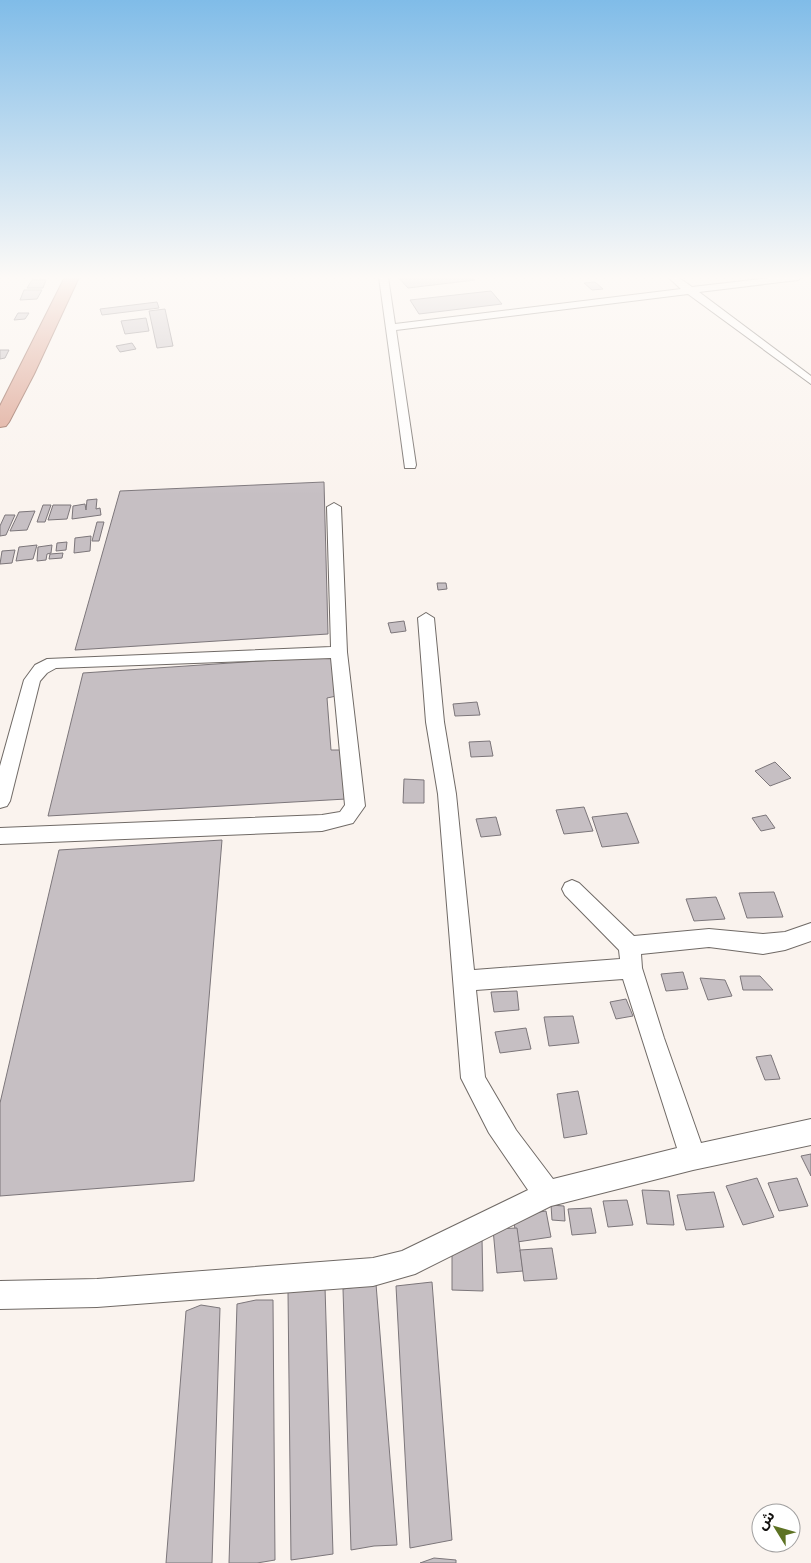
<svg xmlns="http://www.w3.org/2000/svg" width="811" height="1563" viewBox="0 0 811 1563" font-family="Ubuntu,'Noto Sans Arabic',sans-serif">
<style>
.building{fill:#c6bfc3;stroke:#7c767a}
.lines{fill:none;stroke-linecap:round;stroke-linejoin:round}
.minor-casing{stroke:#706a66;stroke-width:2}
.trunk-casing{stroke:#8f5f4f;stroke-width:2}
.minor{fill:#fff;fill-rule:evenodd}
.trunk{fill:#dba08e;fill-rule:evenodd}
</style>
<rect width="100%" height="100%" fill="#faf3ee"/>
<g class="building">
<path d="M398,277H472L475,280L408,288Z"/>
<path d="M32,280H46L43,288H27Z"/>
<path d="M595,282L603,289L592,290L584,283Z"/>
<path d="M24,290H42L37,299L20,300Z"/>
<path d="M491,291L502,304L419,314L410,300Z"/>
<path d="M157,302L159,308L102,315L100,309Z"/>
<path d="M165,309L173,346L157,348L149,311Z"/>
<path d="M18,313H29L25,319L14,320Z"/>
<path d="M146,318L149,331L125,334L121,321Z"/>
<path d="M132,343L136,349L120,352L116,346Z"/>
<path d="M0,350H9L5,358L0,359Z"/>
<path d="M324,482L328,634L75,650L120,491Z"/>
<path d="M97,499L96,509L100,508L101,515L72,519L73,506L85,504L86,510L87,500Z"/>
<path d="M43,505H51L45,522H37Z"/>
<path d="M53,505H71L67,519L48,520Z"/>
<path d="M35,511L27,530L10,531L19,512Z"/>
<path d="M5,515H15L6,535L0,536V526Z"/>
<path d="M97,522H104L99,541H92Z"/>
<path d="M91,536L90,551L74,553L75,538Z"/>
<path d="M67,542L66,550L56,551L57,543Z"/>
<path d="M37,545L33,559L16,561L19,547Z"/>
<path d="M52,545L51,553L47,554L46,560L37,561L38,547Z"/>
<path d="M15,550L12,563L0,564L2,551Z"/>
<path d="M63,553L62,558L49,559L50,554Z"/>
<path d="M437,583H446L447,589L438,590Z"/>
<path d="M404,621L406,631L391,633L388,623Z"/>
<path d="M334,656L341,695L327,698L331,750H344L346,799L48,816L83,673Z"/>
<path d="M477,702L480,715L455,716L453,704Z"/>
<path d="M490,741L493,756L471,757L469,742Z"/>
<path d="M775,762L791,778L770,786L755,771Z"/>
<path d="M404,779L424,780V803H403Z"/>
<path d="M584,807L593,831L564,834L556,810Z"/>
<path d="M627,813L639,843L602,847L592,817Z"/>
<path d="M766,815L775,828L761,831L752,818Z"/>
<path d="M496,817L501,835L481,837L476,819Z"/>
<path d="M222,840L194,1181L0,1196V1103L59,850Z"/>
<path d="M774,892L783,917L747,918L739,893Z"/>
<path d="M716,897L725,919L694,921L686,899Z"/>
<path d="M683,972L688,989L666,991L661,974Z"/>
<path d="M740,976H760L773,990H743Z"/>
<path d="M700,978L725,980L732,996L708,1000Z"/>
<path d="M517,991L519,1010L494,1012L491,992Z"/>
<path d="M626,999L633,1016L616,1019L610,1002Z"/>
<path d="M573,1016L579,1043L549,1046L544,1017Z"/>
<path d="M526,1028L531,1049L500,1053L495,1032Z"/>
<path d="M771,1055L780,1079L765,1080L756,1057Z"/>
<path d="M578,1091L587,1134L564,1138L557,1094Z"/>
<path d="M811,1154V1176L801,1156Z"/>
<path d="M757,1178L774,1217L743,1225L726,1186Z"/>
<path d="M797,1178L808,1206L779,1211L768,1183Z"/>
<path d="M642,1190L669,1191L674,1225L647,1224Z"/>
<path d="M714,1192L724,1227L686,1230L677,1195Z"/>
<path d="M627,1200L633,1225L608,1227L603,1201Z"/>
<path d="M551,1205L564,1206L565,1221L552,1220Z"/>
<path d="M591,1208L596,1233L572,1235L568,1209Z"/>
<path d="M546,1211L551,1237L517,1242L513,1216Z"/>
<path d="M517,1228L523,1271L497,1273L493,1229Z"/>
<path d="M452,1237L482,1238L483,1291L452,1290Z"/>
<path d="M552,1248L557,1279L524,1281L520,1250Z"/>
<path d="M432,1282L452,1540L410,1548L396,1286Z"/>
<path d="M376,1284L397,1545L374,1546L351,1550L343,1289Z"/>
<path d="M325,1287L333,1554L291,1560L288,1292Z"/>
<path d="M256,1300H273L275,1560L257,1563H229L237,1304Z"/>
<path d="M201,1305L220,1308L212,1563H166L186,1311Z"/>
<path d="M434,1558L456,1560V1563H420Z"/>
</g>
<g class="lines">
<g class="minor-casing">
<g id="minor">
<path d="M379,277H388L395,324L681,289L668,277H678L692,287L778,277H802L798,280L699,292L811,376V384L688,294L396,330L416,465L415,468H405Z"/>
<path d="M334,503L341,507L347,652L365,806L353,823L322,831L0,844V828L322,815L340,812L345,805L331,658L56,668L47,673L40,681L10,801L7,806L0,808V766L24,680L35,665L47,659L331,647L327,507Z"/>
<path d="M426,613L434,618L444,722L456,794L474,970L620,959L619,950L565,895L562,889L565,883L572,880L579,883L634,936L709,929L763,934L785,932L811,923V941L785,950L763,954L709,947L641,954L642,968L664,1038L701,1143L811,1119V1145L693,1170L551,1206L415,1274L373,1286L97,1307L0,1309V1281L97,1279L373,1258L402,1251L528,1190L489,1133L461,1078L438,794L426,722L418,618ZM623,979L677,1148L553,1179L516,1130L485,1077L476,990Z"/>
</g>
</g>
<g class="trunk-casing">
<path id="trunk" d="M65,277H79L34,374L9,422L6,426L0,427V406Z"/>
</g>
<use href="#minor" class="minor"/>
<use href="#trunk" class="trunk"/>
</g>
<linearGradient id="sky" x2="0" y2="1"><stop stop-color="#80bce8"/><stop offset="0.56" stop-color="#fdfaf7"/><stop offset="1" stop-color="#fdfaf7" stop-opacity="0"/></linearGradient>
<rect width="811" height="495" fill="url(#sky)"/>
<g transform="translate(776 1528) rotate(307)"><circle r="24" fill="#ffffff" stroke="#a09f9f"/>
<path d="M0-4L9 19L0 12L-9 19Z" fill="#5d7223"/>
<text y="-8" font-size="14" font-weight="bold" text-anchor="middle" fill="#12100e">ش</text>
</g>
</svg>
